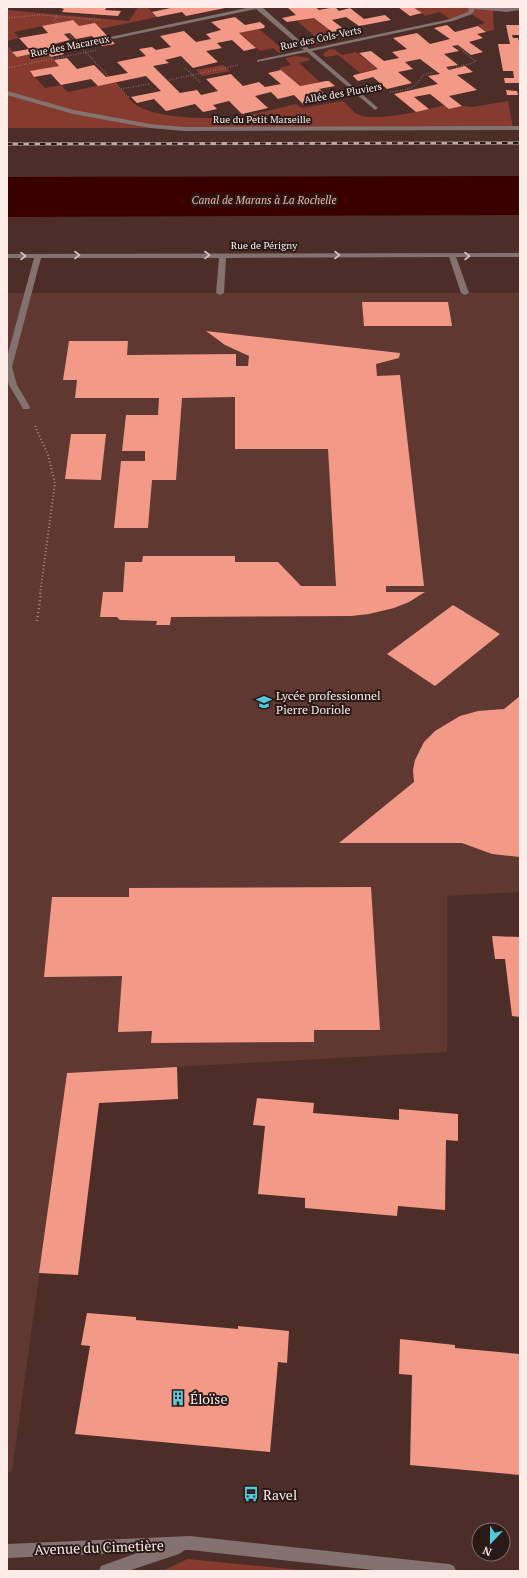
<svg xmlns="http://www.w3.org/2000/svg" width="527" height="1578" viewBox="0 0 527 1578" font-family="'PT Serif',serif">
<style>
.built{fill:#5e3831}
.green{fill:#873a2e}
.water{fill:#390000}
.building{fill:#f39988}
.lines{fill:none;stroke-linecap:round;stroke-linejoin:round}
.path-far2{stroke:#a68e89;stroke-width:1.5;stroke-dasharray:0.5 2;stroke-linecap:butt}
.path-far1{stroke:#a68e89;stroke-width:2;stroke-dasharray:1 2.5;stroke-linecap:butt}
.path{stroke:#a68e89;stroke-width:2.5;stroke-dasharray:1 3;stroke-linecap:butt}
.minor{fill:#83726f;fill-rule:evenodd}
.rail-casing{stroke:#c0a9a5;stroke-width:3}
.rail{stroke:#291a17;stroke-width:2;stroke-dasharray:5.5;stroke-linecap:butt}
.oneway{stroke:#d2c1be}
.labels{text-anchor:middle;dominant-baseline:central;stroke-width:4;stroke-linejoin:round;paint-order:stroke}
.far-street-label{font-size:10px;fill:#fdece8;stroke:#291a17}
.far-water-label{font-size:11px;font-style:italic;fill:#f8b2a4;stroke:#291a17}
.poi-label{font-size:12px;fill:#fdece8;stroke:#291a17;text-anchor:start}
.near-poi-label{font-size:14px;fill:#fdece8;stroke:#291a17;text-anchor:start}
.near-street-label{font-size:14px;fill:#fdece8;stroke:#291a17}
</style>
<rect width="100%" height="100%" fill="#4d2d27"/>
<path class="built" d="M7,293H520V892L447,896V1052L67,1073L12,1472H7Z"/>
<g class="green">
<path d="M138,7H147L157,17L100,29L79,26L72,20L14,32L19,38L7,41V10L129,21Z"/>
<path d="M413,7H520V8L493,9L494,30L486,32L478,25L485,23L470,13L451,20L440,12L425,16Z"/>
<path d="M314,18L335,35L321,37L328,43L315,44L305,41L317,38L297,21Z"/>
<path d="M259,29L279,46L292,43V48L279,53L273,48L260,51L239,33Z"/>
<path d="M7,45L17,57L46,51L59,66L30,72L45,88L61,85L68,92L115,82C122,90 129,101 138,106C159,119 215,120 240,116C259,114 278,108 296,104L302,108L343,101C348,105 352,111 357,114C374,123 426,110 445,105L449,109L462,106L472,107L508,101L513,128H7Z"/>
<path d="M334,49L342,55L356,52L378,69L360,73L338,55L326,57L323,55L327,50Z"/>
<path d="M296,56L308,58L311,60L299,63L320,82L300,86L279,68L291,65L285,58Z"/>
<path d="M223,65L230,71L202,76L196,70Z"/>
<path d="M188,1559L310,1571H162Z"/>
</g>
<path class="water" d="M520,176V215L7,217V177Z"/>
<g class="building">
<path d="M58,7H107L105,10L121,11L118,16L62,12L64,9Z"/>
<path d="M175,7H224L225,8L186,16L182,12L157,17L152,12Z"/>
<path d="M287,7H315L319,10L335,7L339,11L350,8L364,19L385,15L391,20L359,26L346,17L332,20L345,30L332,32L314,18L287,22L282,18L296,15Z"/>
<path d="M398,7H413L422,13L410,16Z"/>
<path d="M235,17L245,25L260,22L265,26L264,28L239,33L256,48L244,51L232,40L217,43L222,48L206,51L218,62L193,68L181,56L165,60L169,63L153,66L180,93L197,90L201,95L218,91L206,79L231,74L243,86L259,82L265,87L281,84L268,73L281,70L300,86L326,81H329L335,86L319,89L330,99L304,105L294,95L278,99L271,92L255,96L268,108L242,114L229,101L213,105L217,109L203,112L195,104L166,111L154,99L137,103L131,97L161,91L146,76L98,86L91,79L61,85L51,74L34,77L30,71L59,66L54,60L67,58L77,69L94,65L106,77L128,73L117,62L146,56L139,49L152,47L156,50L171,47L160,36L184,31L196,42L211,39L206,34L221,30L211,22Z"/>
<path d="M73,20L79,26L95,23L115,44L102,46L92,36L76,39L70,33L64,34L70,40L54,44L64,54L51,57L46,51L17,57L12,52L29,49L19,38L48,33L42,26Z"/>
<path d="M447,25L455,32L478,26L486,32L477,34L483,38L469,42L483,52L471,55L458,45L452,46L459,51L444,54L458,65L446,67L449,70L465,66L473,72L457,75L477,90L449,96L462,106L449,109L430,94L414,97L429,109L416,112L394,94L438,84L428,76L440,74L420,59L405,62L413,69L398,72L412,83L387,89L373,77L358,81L353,76L354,75L378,69L359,53L371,51L384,61L399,58L392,52L407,49L393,38L417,33L430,44L450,39L434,28Z"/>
<path d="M506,25H520V35H512L513,38H518L520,44V83H505L504,78H514L513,71H503L498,44H510Z"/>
<path d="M506,90L517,91L518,95H507Z"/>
<path d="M362,302H448L452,326H364Z"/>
<path d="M206,331L400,353L399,358L376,364L377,376L400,375L424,586H386V592H425L409,602L394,608L369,614L351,616L171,617L170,625H156L157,621L120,620L117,617H100L103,592H123L125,562H142L143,556H235V562H278L301,586H336L328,449H235V397L182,398L176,480H152L148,528H114L121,461H145V451H122L126,415H158L159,398H75L77,380H63L69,341H128L127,355L236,354V366H248L249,356L225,345Z"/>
<path d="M71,434H106L101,480L65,479Z"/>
<path d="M453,605L500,634L435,686L387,654Z"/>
<path d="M520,696V857L492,854L462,843H339L414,782L413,770L415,760L424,742L435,731L460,716L478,711L504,709Z"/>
<path d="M371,887L380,1030H314V1042L151,1043L152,1031L118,1032L122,976L44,977L52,897H129V888Z"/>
<path d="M492,936L520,937V1017L512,1016L505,959H495Z"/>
<path d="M177,1067L178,1099L99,1103L78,1275L39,1273L67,1073Z"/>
<path d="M257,1098L314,1103L313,1113L399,1120V1109L458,1114V1141L446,1140L445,1210L398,1206L397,1216L305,1208V1198L258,1194L265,1126L253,1125Z"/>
<path d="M87,1313L136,1317V1320L238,1329V1326L289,1331L287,1363L278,1362L270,1452L75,1434L90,1346L81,1345Z"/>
<path d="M400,1339L455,1345V1348L520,1354V1475L410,1465L412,1375L399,1374Z"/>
</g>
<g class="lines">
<g class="path-far2">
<path d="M57,16L54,20L57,23"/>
<path d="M7,18L39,15L100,20"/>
<path d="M68,33L108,76"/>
<path d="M7,68L97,50"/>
<path d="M185,68L200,82"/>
<path d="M449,69L473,63L475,61L456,45"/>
<path d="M169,80L239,65"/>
<path d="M116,84L129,98"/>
<path d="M121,89L149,84"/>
<path d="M390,92C408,89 413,91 424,74L435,72"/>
</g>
<path class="path-far1" d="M35,426L48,455L55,483L40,594"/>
<path class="path" d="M37,621L41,593"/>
<g class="minor">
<path d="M251,7H262L309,49L450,19L468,12L469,9L465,7L507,8L520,7V10L507,12L475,9L472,14L453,21L312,51L377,107L378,108L375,110L307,52L257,62V60L304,50L256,9L113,39L110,37Z"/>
<path d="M7,91L74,110L150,124L184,127L520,126V130L184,131L150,128L73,114L7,95Z"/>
<path d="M520,253V257H456L469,293L465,295L461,293L449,257L226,258L224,293L220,295L216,293L219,258H41L12,367L17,385L30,407L29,409H23L22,407L9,385L7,377V357L34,258H7V254Z"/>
<path d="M190,1536L449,1564L454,1566L456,1571H382L190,1550H185L179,1554L128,1571H99L101,1566L140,1552L7,1558V1544Z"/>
</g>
<g class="rail-casing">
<path id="rail" d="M7,144L520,143"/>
</g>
<use href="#rail" class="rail"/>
</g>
<defs><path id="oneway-chevron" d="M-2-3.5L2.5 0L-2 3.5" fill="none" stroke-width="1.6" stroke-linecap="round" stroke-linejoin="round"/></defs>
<g class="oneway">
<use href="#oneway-chevron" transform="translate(77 255)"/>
<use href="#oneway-chevron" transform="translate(207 255)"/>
<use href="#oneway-chevron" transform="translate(337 255)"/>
<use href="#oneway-chevron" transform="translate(23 256)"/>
<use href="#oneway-chevron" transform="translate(467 256)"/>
</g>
<defs>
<g id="school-bare" transform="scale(1.2)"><path d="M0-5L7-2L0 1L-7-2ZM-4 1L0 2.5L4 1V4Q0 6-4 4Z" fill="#55cadf" stroke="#291a17" stroke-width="2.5" paint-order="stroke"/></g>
<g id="building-bare" transform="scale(1.2)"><path d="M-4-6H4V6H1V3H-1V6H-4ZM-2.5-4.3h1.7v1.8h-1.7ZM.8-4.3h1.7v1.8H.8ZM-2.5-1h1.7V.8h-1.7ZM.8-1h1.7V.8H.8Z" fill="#55cadf" stroke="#291a17" stroke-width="2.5" paint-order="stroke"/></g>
<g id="bus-bare" transform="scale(1.2)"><path d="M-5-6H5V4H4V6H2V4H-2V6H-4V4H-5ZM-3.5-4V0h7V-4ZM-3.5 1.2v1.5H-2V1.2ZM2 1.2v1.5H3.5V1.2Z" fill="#55cadf" stroke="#291a17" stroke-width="2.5" paint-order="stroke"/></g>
</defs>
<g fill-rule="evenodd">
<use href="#school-bare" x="264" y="702"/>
<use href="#building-bare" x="178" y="1398"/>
<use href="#bus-bare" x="251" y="1494"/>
</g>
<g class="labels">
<g class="far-street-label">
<text transform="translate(321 38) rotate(-12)">Rue des Cols-Verts</text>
<text transform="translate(70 46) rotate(-11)">Rue des Macareux</text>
<text transform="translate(343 93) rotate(-10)">Allée des Pluviers</text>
<text x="262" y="119">Rue du Petit Marseille</text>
<text x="264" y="245">Rue de Périgny</text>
</g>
<g class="far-water-label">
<text x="264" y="200">Canal de Marans à La Rochelle</text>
</g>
<g class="poi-label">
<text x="276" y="695">Lycée professionnel<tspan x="276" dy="14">Pierre Doriole</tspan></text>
</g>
<g class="near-poi-label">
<text x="190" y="1398">Éloïse</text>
<text x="263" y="1494">Ravel</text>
</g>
<g class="near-street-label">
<text transform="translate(99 1547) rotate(-2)">Avenue du Cimetière</text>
</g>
</g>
<rect width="527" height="1578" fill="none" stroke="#fdece8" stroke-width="16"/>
<g transform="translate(491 1542) rotate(202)"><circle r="19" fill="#291a17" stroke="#7e6e6b"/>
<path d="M0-3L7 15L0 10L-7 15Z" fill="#55cadf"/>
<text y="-6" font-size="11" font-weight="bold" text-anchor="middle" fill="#fdece8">N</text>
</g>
</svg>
